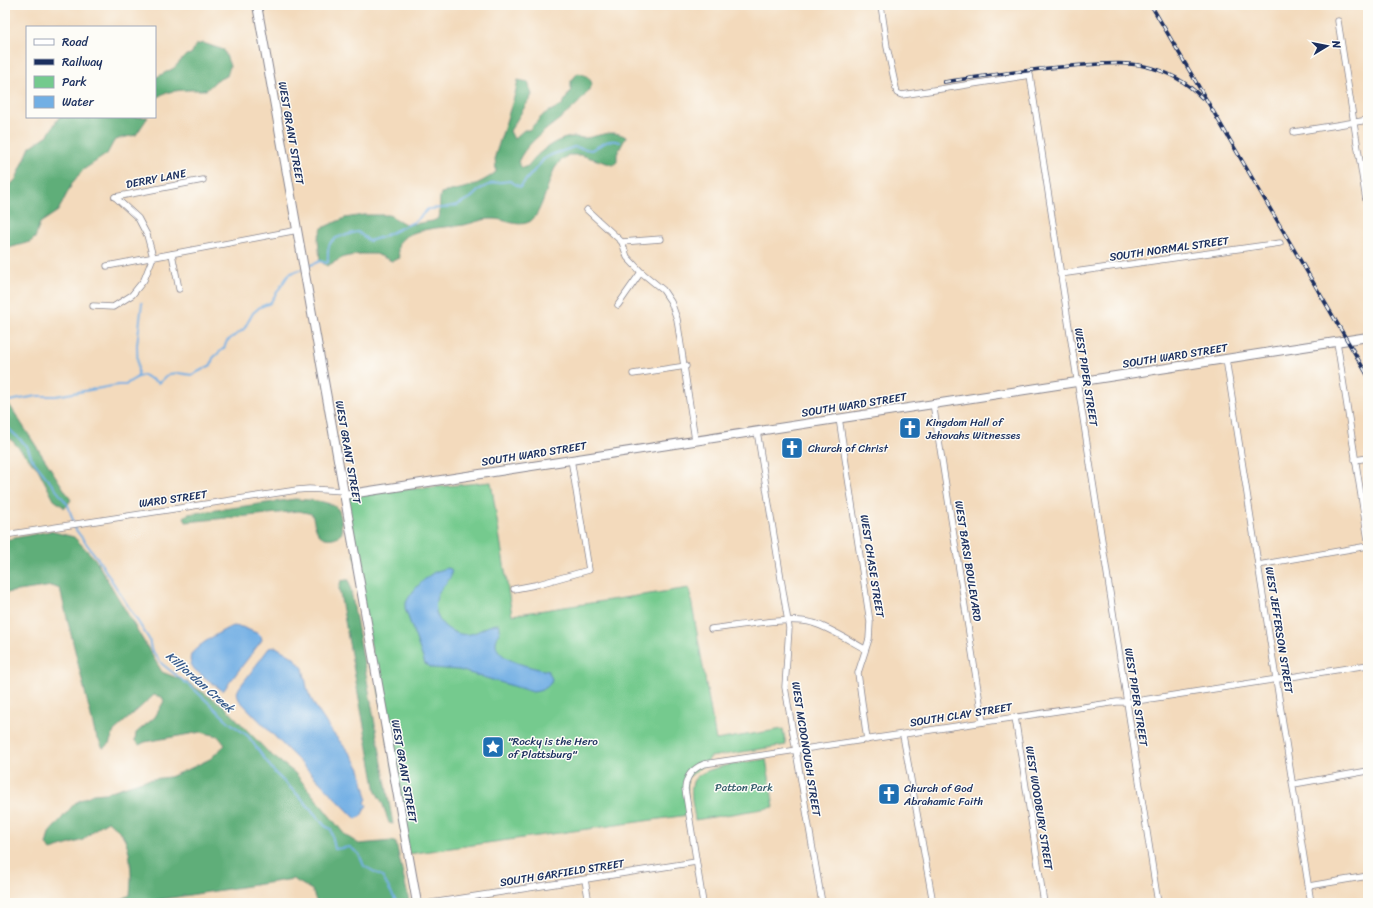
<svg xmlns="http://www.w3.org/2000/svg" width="1373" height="908" viewBox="0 0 1373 908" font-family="Sriracha,sans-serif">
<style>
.green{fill:#74ca8e;stroke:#487c76}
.forest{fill:#5fae79;stroke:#3d6e6c}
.water{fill:#72afe4;stroke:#466fa1}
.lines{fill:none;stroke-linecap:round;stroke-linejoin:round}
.stream{stroke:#72afe4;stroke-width:2}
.street-casing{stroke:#87848d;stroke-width:7}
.secondary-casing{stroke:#87848d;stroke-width:10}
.street{stroke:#fff;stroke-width:5.5}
.secondary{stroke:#fff;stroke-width:8}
.rail-casing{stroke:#1b2f5e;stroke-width:3.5}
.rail{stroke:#fdfcf7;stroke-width:2;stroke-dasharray:6;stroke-linecap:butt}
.labels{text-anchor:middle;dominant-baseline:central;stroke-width:3;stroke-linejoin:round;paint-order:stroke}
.street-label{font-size:11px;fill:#1b2f5e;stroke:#fdfcf7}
.poi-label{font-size:11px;fill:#1b2f5e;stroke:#fdfcf7;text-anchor:start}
.park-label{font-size:11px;fill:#365e6c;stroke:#fdfcf7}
.water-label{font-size:12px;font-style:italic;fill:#395c8d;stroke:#fdfcf7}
</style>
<rect width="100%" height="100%" fill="#fdfcf7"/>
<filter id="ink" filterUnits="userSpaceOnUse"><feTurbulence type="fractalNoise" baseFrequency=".025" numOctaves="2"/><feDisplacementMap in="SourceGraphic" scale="8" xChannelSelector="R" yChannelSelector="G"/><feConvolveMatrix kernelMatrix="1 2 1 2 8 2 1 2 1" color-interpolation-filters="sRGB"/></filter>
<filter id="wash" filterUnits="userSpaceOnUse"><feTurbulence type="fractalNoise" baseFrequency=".012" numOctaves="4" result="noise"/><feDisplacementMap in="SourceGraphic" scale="16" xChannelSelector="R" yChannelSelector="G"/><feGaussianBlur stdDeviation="0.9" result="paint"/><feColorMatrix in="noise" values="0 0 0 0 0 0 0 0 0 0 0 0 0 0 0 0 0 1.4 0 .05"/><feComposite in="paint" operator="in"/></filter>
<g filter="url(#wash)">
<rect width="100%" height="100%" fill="#f3dabc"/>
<g class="green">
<path d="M491,482L512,615L689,588L716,740L783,729L786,745L710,757L707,763L687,778L688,815L408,854L344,495Z"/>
<path d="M766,759L774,807L695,820C694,809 689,792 693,782C699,766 750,762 766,759Z"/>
</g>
<g class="forest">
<path d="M203,43L224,50L230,66L227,76L217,80L206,90C194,90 160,88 155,101V78L174,68L186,55L191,54L196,45Z"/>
<path d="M578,73C584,74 590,77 592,84C576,117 533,129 518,162L522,168L528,166C537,153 557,137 574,137C577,137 581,138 584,138C599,137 611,128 626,137L617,154V162L613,165L581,155H568C563,159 559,162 555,168C548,181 541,217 529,222C516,228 504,218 491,219C482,219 473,223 464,225C445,228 386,227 400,258L392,261L376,254H360L344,257L327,266L320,261L318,238L322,228L345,218L363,215H389L407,225L433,221L439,218C441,209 438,202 441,193C461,189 479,186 496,172L495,156L515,94L518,80L528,82L532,95L510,131L514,139L524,130H529L544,114L562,105L571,90V81Z"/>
<path d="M59,117H148L136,135L121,138L114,141L107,154L83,170L73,182L58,211L40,223L35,238L30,242L5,249V190L16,179L30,147L48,135Z"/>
<path d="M5,398L71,500L65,508L54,500L38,469L5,433Z"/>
<path d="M295,499C305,500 334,500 339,511C342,517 341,526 342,533C336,540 321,541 317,531C314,526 314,519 312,514L299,511L186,522L184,517L188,514Z"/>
<path d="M50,531L74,537L95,559L162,672L187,682L224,706L270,754L295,773L345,835L359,844L392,841L396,843L409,901L408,903H317L312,890L293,879L138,903H115L130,895C132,878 132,848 122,834C118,829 112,825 108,821L98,827L83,840L51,850L46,845L49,833L75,803L93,794L105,793L145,780L169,777L189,769L210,759L225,745L218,736L201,732L145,742L139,745L135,741L136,733L155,717L164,701L162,697L154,695L114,731L109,744L103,748L95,733L60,589L52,586L5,593V540Z"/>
<path d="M346,580H349L393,824L389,823L382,802L376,792L339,588L341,581Z"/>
</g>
<g class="water">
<path d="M447,568L451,569C454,578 443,585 439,592C431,607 437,624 452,631C474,642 482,624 499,624C502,630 497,636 496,642C494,661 535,668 548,671L552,679C550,688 541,691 533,692L459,670L433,668L425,664L405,608C405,597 425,577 435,572C439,570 443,570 447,568Z"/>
<path d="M233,626L242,627L259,634L261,636L262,640L223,691L195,670C191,665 189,661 191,655C194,647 224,629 233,626Z"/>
<path d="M276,647L293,657L303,668L308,692L315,706L332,732L353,757L360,769L367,798L365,803L367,805L361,816L356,819L239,700L237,693L239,688L269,648Z"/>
</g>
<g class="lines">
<g class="stream">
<path d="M306,267L320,261L326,263L328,262C327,245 329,238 346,235C351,234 353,232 358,232L369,241L382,237L416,221L428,209L443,208L457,205L472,197L480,189L493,183L510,181L520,187L544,159L551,155L574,147L591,150C603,145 607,138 620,142"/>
<path d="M136,378L143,375L159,383L169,374L178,373L192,375L211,365L213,358L224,348L227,341L244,329L253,313L260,307L270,303L289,274L302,269"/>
<path d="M5,398L9,401L37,396H56L118,385H126C129,381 137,379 138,375L137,345L142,303"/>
<path d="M5,421L9,429L27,446L32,459L68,505L76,530L98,559L149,639L151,649L162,664L195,690L229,722L248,736L275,773L303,800L325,826L331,829L335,849L350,847L359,854L364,866L382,876L397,903"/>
</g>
</g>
</g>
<g filter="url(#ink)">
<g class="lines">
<g class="street-casing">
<g id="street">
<path d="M881,5L887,47L897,93L902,95L1030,75L1158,903"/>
<path d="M1338,21L1368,213"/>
<path d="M1294,132L1368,120"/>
<path d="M115,197L203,180"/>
<path d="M587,210L622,242L627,257L641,272L663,290L671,302L677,319L695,440"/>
<path d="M622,242L661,239"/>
<path d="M172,254L179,289"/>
<path d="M107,266L298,230"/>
<path d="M1060,274L1280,243"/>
<path d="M618,305L641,272"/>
<path d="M93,306L113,307L132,295L144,280L153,257L147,235L138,218L115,197"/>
<path d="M1337,342L1368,540"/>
<path d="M1226,359L1311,903"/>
<path d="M633,374L686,366"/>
<path d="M933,403L983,722"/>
<path d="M839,418L870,622L869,639L858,673L867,740"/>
<path d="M757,431L789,628L785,687L822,903"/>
<path d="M1355,460L1368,458"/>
<path d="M5,535L297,490L309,489L344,491"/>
<path d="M1258,565L1368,546"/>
<path d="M514,589L535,585L589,570L571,459"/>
<path d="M711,629C738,626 789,616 813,623C828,627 850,641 865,649"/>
<path d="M1015,717L1044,903"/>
<path d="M903,735L933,903"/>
<path d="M1294,784L1368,771"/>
<path d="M585,880L589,903"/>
<path d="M1309,886L1368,876"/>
<path d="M431,903L696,862"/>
<path d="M703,903L685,789C686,776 692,769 704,764L1117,702H1130L1368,665"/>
</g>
</g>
<g class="secondary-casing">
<g id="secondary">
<path d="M257,5L417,903"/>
<path d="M344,495L1368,337"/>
</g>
</g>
<use href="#street" class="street"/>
<use href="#secondary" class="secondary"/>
<g class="rail-casing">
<g id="rail">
<path d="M1151,5L1368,376"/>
<path d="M944,82C991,75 1037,68 1084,65C1104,64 1124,62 1144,66C1167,71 1187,82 1202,98"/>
</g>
</g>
<use href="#rail" class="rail"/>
</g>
</g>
<defs>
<g id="church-square" transform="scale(1.15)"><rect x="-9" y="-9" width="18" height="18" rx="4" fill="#1f6fb2" stroke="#fdfcf7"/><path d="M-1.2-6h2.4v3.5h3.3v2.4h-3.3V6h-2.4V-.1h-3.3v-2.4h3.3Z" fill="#fff"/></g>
<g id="sight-square" transform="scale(1.15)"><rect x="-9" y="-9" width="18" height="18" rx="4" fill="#1f6fb2" stroke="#fdfcf7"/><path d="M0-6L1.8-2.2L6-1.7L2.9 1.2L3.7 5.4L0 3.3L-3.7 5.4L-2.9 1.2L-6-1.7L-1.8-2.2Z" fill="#fff"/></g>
</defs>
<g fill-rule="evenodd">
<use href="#church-square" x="910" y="428"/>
<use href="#church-square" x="792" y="448"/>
<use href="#sight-square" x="493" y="747"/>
<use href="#church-square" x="889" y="794"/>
</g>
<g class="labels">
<g class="street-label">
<text transform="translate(291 133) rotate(80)">WEST GRANT STREET</text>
<text transform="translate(156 179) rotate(-11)">DERRY LANE</text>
<text transform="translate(1169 249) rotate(-8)">SOUTH NORMAL STREET</text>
<text transform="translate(1175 356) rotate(-9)">SOUTH WARD STREET</text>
<text transform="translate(1086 377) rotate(81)">WEST PIPER STREET</text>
<text transform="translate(854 405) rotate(-9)">SOUTH WARD STREET</text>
<text transform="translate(348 452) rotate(80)">WEST GRANT STREET</text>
<text transform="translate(534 454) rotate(-9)">SOUTH WARD STREET</text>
<text transform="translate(173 499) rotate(-8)">WARD STREET</text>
<text transform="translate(968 561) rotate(81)">WEST BARSI BOULEVARD</text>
<text transform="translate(872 566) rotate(81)">WEST CHASE STREET</text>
<text transform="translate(1279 630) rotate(81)">WEST JEFFERSON STREET</text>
<text transform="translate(1136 697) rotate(81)">WEST PIPER STREET</text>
<text transform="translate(961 715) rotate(-9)">SOUTH CLAY STREET</text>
<text transform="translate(806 749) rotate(81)">WEST MCDONOUGH STREET</text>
<text transform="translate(404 771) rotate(80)">WEST GRANT STREET</text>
<text transform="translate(1039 808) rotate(81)">WEST WOODBURY STREET</text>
<text transform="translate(562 873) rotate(-9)">SOUTH GARFIELD STREET</text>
</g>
<g class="poi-label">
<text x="926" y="422">Kingdom Hall of<tspan x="926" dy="13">Jehovahs Witnesses</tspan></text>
<text x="808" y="448">Church of Christ</text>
<text x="508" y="741">"Rocky is the Hero<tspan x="508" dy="13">of Plattsburg"</tspan></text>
<text x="904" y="788">Church of God<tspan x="904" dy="13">Abrahamic Faith</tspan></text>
</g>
<g class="park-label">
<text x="744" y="787">Patton Park</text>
</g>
<g class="water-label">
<text transform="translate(200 682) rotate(41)">Killjordan Creek</text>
</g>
</g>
<rect width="1373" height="908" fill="none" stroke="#fdfcf7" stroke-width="20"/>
<rect x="26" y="26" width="130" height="92" fill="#fdfcf7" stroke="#a3aaba"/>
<rect x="34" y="39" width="20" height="6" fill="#ffffff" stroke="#a3aaba"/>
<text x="62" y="46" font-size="12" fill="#1b2f5e">Road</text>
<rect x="34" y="59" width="20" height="6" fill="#1b2f5e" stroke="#a3aaba"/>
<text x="62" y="66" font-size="12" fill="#1b2f5e">Railway</text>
<rect x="34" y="76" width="20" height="12" fill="#74ca8e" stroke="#a3aaba"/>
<text x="62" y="86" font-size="12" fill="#1b2f5e">Park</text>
<rect x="34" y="96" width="20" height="12" fill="#72afe4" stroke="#a3aaba"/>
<text x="62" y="106" font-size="12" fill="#1b2f5e">Water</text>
<g transform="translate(1327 46) rotate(80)" stroke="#fdfcf7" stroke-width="3" paint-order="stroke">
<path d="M0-3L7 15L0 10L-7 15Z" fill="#1b2f5e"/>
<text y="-6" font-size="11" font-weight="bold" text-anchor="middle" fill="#1b2f5e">N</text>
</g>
</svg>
